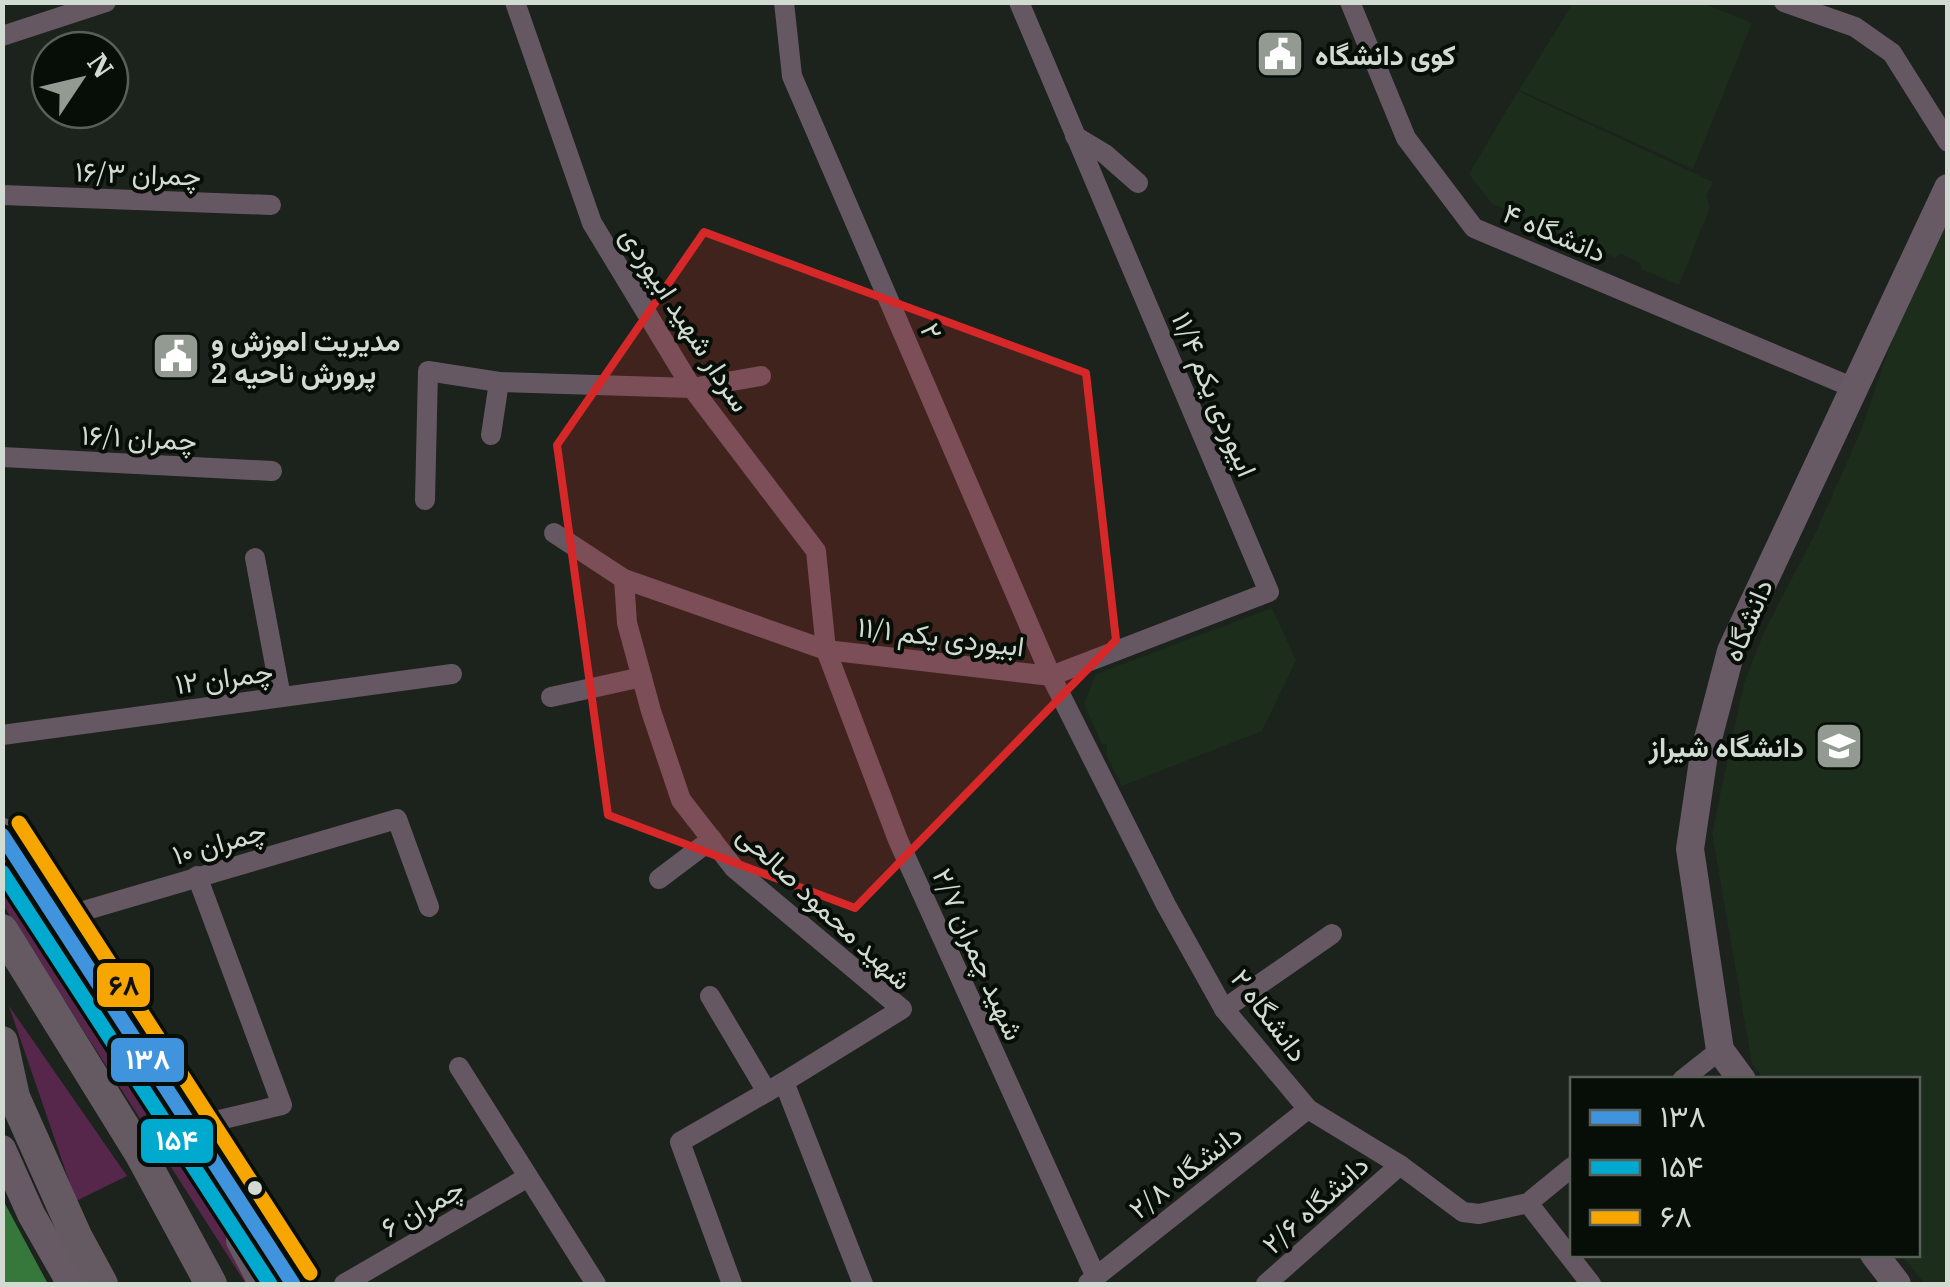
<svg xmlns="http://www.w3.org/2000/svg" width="1950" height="1287" viewBox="0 0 1950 1287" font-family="'IBM Plex Serif',Vazirmatn,serif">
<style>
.built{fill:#1c2d1c}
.green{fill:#56274b}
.water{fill:#36773b}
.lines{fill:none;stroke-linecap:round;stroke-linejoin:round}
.street{stroke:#665863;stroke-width:20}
.secondary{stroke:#685a64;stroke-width:28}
.primary{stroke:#655962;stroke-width:32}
.bus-1-casing{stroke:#070d07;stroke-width:22}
.bus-2-casing{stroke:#070d07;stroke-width:22}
.bus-3-casing{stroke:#070d07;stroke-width:22}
.bus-1{stroke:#4094de;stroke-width:15}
.bus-2{stroke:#00a9ce;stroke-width:15}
.bus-3{stroke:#f7a600;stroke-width:15}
.marked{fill:#d62828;fill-opacity:0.2;stroke:#d62828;stroke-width:8;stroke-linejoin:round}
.bus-dot{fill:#d2dbd2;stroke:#070d07;stroke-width:4}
.labels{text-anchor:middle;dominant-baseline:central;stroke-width:8;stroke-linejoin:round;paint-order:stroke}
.poi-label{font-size:28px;font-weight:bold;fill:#d2dbd2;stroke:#070d07;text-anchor:start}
.street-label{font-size:28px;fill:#d2dbd2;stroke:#070d07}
.line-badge{stroke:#070d07;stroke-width:4}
.badge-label{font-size:28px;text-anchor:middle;font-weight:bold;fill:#fff}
.pale-badge-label{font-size:28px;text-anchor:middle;font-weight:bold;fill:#111}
</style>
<rect width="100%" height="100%" fill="#1c221c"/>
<g class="built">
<path d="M1573,3H1703L1752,23L1693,169L1519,90Z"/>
<path d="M1518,91L1713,182L1706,196L1710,207L1679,285L1641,269L1640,263L1620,253L1616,258L1492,204L1469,174Z"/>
<path d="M1947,196V1284H1925L1901,1255L1918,1254V1080L1764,1079L1752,1064L1712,833L1744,683L1764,632L1815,534L1860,433L1925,245Z"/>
<path d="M1272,608L1296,660L1262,731L1122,786L1106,754L1107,745L1102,744L1084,704L1096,674Z"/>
</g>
<g class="green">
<path d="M2,873L222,1212L262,1284H246L3,905Z"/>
<path d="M9,1006L127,1176L76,1201Z"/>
</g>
<path class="water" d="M3,1200L48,1284H3Z"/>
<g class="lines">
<g class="street">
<path d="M515,2L592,223L692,388L816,551L826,650L898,840L1095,1275"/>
<path d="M784,2L792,76L1051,676L1166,905L1224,1009L1308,1109L1400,1165L1463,1212L1479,1214L1528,1203L1572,1167"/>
<path d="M1350,2L1406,138L1474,228L1854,388"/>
<path d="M1784,2L1855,27L1892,53L1948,142"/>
<path d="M2,36L106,2"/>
<path d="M1075,136L1105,154L1138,183"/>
<path d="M2,195L271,205"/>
<path d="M491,435L499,382"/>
<path d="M2,457L272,471"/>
<path d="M425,500L428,371L499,382L692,388L761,376"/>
<path d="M554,533L624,579"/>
<path d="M255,558L281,697"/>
<path d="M551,697L642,677"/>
<path d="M2,735L452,674"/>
<path d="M659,879L712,839"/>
<path d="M56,919L397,819L429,907"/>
<path d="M710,996L767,1092"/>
<path d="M1224,1009L1332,934"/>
<path d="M459,1067L596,1284"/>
<path d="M1682,1080L1720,1050"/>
<path d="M784,1082L863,1284"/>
<path d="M190,1127L282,1105L197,876"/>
<path d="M1528,1203L1591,1284"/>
<path d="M1088,1283L1308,1109"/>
<path d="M344,1284L528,1177"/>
<path d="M732,1284L680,1142L784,1082L902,1009L734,868L681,800L651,711L627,623L624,579L826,650L1051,676L1269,592L1019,2"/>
<path d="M1266,1284L1400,1165"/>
</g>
<g class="secondary">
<path d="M1742,1080L1720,1050L1690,849L1704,754L1731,651L1948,188"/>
<path d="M2,1149L31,1214L71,1284"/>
<path d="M1874,1254L1897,1284"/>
</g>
<g class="primary">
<path d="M2,834L293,1284"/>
<path d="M2,930L140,1153L211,1284"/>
<path d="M2,1042L14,1097L76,1236L102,1284"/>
<path d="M242,1240L265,1284"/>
</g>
<g class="bus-1-casing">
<path id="bus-1" d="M2,835L293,1284"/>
</g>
<g class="bus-2-casing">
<path id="bus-2" d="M2,872L270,1284"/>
</g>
<g class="bus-3-casing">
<path id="bus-3" d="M19,823L310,1273"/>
</g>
<use href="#bus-1" class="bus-1"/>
<use href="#bus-2" class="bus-2"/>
<use href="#bus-3" class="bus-3"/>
</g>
<path class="marked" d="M704,232L1086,373L1116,640L855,908L608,815L557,445Z"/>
<defs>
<g id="civic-square" transform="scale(2.5)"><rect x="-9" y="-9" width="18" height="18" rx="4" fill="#929a92" stroke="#070d07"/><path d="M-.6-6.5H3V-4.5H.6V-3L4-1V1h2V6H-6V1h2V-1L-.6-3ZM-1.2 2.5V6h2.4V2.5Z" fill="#fff"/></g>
<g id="university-square" transform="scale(2.5)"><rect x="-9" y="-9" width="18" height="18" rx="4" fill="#929a92" stroke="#070d07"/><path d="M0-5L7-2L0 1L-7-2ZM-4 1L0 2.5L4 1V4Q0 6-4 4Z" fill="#fff"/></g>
</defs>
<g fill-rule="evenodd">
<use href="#civic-square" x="1280" y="54"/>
<use href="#civic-square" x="176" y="356"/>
<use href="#university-square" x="1839" y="746"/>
</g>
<circle class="bus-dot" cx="255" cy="1188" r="9"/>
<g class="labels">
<g class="poi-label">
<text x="1315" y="54">کوی دانشگاه</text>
<text x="211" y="340">مدیریت اموزش و<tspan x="211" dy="32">پرورش ناحیه 2</tspan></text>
<text x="1804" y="746" text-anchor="end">دانشگاه شیراز</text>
</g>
<g class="street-label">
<text transform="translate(138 173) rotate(2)">۱۶/۳ چمران</text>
<text transform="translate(1555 232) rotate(23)">۴ دانشگاه</text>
<text transform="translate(686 319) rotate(57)">سردار شهید ابیوردی</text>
<text transform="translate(932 331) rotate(67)">۲</text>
<text transform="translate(1215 394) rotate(67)">۱۱/۴ ابیوردی یکم</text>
<text transform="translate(139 437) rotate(3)">۱۶/۱ چمران</text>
<text transform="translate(1747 620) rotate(-67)">دانشگاه</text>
<text transform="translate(941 636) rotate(7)">۱۱/۱ ابیوردی یکم</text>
<text transform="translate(224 677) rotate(-8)">۱۲ چمران</text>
<text transform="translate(219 842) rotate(-16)">۱۰ چمران</text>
<text transform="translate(825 907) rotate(43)">شهید محمود صالحی</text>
<text transform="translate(979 954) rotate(66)">۲/۷ شهید چمران</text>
<text transform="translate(1270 1015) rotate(53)">۲ دانشگاه</text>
<text transform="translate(1185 1171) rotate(-38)">۲/۸ دانشگاه</text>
<text transform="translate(1315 1204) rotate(-42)">۲/۶ دانشگاه</text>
<text transform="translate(422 1207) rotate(-30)">۶ چمران</text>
</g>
</g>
<g class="line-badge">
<rect x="95" y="961" width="57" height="48" rx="10" fill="#f7a600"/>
<rect x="109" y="1036" width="77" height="48" rx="10" fill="#4094de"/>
<rect x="139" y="1117" width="76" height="48" rx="10" fill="#00a9ce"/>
</g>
<g class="badge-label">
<text x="148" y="1069">۱۳۸</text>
<text x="177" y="1150">۱۵۴</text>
</g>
<g class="pale-badge-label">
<text x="124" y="995">۶۸</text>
</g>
<rect width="1950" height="1287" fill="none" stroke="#d2dbd2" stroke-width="10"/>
<rect x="1570" y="1077" width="350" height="180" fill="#070d07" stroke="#585f58" stroke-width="2.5"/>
<rect x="1590" y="1110" width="50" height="15" fill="#4094de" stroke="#585f58" stroke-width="2.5"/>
<text x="1660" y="1127" font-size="30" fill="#d2dbd2">۱۳۸</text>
<rect x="1590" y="1160" width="50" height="15" fill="#00a9ce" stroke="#585f58" stroke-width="2.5"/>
<text x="1660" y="1177" font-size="30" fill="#d2dbd2">۱۵۴</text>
<rect x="1590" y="1210" width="50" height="15" fill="#f7a600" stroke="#585f58" stroke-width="2.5"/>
<text x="1660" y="1227" font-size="30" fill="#d2dbd2">۶۸</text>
<g transform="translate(80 80) rotate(55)"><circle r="48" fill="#070d07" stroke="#585f58" stroke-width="2.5"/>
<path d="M0-8L18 38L0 25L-18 38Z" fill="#929a92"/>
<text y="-15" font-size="28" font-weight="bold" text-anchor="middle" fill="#d2dbd2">N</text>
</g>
</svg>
